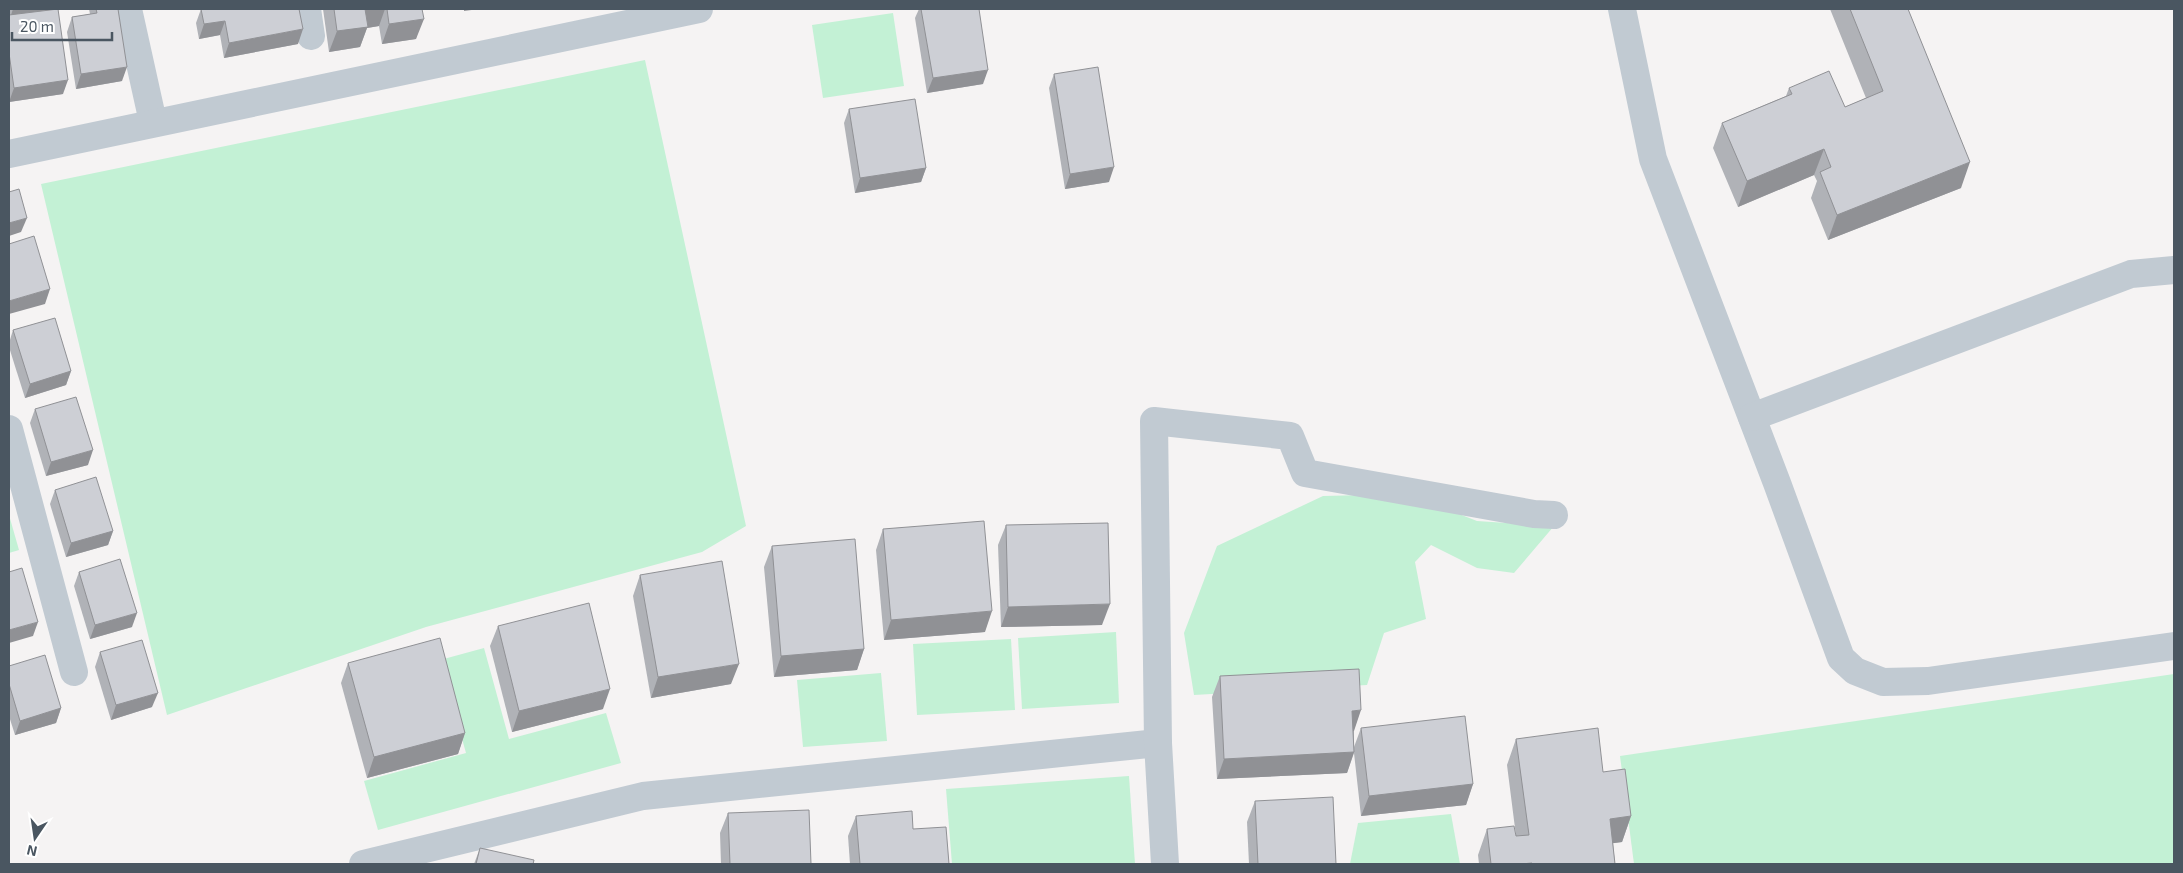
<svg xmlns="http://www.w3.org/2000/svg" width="2183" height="873" viewBox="0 0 2183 873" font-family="'Exo 2',sans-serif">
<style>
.green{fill:#c3f1d5}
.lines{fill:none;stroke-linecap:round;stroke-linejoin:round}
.street{stroke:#c1cad2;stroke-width:28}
.wall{fill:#b0b2b7}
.shaded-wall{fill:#909195}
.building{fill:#cdcfd5;stroke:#909195}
</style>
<rect width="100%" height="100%" fill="#f5f3f3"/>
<g class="green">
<path d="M893,13L904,86L823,98L812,25Z"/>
<path d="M645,60L746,526L702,552L426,627L167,715L41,184Z"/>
<path d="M1408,494L1477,521L1554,526L1514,573L1477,568L1431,545L1415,562L1426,619L1384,633L1367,685L1194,695L1184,633L1217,546L1323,496Z"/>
<path d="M9,515L19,550L9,553Z"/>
<path d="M1116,632L1119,703L1022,709L1018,638Z"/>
<path d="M1011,639L1015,710L917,715L913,644Z"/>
<path d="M484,648L509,739L606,713L621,763L378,830L364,781L466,753L440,660Z"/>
<path d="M881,673L887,741L803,747L797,680Z"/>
<path d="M2174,674V864H1634L1620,756Z"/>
<path d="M1129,776L1135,864H952L946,789Z"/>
<path d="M1451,814L1460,864H1350L1358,823Z"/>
</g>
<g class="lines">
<g class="street">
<path d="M128,9L153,122"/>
<path d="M307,9L311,36"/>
<path d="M1622,9L1653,159L1777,483L1841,658L1855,671L1883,682L1928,681L2174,646"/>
<path d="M9,154L699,9"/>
<path d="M1752,417L2131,274L2174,270"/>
<path d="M9,429L74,672"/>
<path d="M363,864L643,796L1158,743"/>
<path d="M1165,864L1158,743L1154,421L1290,436L1305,473L1534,514L1554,515"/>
</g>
</g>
<g class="wall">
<path d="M9,9H63L58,10L63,94L9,102Z"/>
<path d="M89,9H118L122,81L76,89L67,32L72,17L90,14Z"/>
<path d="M201,9L298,44L224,58L220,35L199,39L196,23Z"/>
<path d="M323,9H422L416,39L382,44L379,26L367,28L360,47L329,52Z"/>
<path d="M919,9H979L983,84L927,93L915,18Z"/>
<path d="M1830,9H1908L1961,188L1828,240L1811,198L1817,181L1814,175L1738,207L1713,148L1722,123L1786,96L1789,88L1845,107L1866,98Z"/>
<path d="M1054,74L1109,182L1065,189L1049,88Z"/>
<path d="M849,109L926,168L921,182L855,193L844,123Z"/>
<path d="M13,330L71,371L66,385L25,398L9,347V343Z"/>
<path d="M35,409L88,465L46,476L30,423Z"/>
<path d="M55,490L113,531L108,545L66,557L50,504Z"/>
<path d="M1006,525L1102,625L1001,627L998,545Z"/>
<path d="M883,529L985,632L884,640L876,550Z"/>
<path d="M772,546L864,649L857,670L774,677L764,567Z"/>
<path d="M79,572L132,627L90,639L74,586Z"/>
<path d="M640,575L731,684L651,698L633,596Z"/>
<path d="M498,626L603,709L512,732L490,646Z"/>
<path d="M100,652L152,707L111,720L95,667Z"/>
<path d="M348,663L465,733L458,754L367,778L341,683Z"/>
<path d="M9,666L61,708L56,723L15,735L9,716Z"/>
<path d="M1220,676L1354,731V747L1361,728L1473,784L1466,805L1361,816L1354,753L1347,773L1217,779L1212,697Z"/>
<path d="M1516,739L1603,772L1631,816L1622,842L1613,843L1615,864H1479L1478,855L1487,829L1516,836L1507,765Z"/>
<path d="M1255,801L1336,864H1249L1247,822Z"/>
<path d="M728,813L811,864H721L720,833Z"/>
<path d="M856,816L913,829L949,864H850L848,836Z"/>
<path d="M480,848L533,864H474Z"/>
</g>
<g class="shaded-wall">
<path d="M13,9H63L10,18Z"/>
<path d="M365,9H385L379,26L367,28L360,47L329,52L337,31Z"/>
<path d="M464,9H479L464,11Z"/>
<path d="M424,19L416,39L382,44L389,24Z"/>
<path d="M225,21L220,35L199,39L204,24Z"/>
<path d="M303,29L298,44L224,58L229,43Z"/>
<path d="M127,67L122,81L76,89L81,74Z"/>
<path d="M988,70L983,84L927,93L933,78Z"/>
<path d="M68,80L63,94L9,102L14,88Z"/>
<path d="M1824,149L1814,175L1738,207L1747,181Z"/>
<path d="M1970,162L1961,188L1828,240L1837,215Z"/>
<path d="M1114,167L1109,182L1065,189L1070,174Z"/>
<path d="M926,168L921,182L855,193L860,178Z"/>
<path d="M27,218L21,232L9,236V223Z"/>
<path d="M50,289L45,304L9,314V301Z"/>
<path d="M71,371L66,385L25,398L30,384Z"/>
<path d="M93,450L88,465L46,476L51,462Z"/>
<path d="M113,531L108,545L66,557L71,543Z"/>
<path d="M1110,604L1102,625L1001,627L1008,607Z"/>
<path d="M992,611L985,632L884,640L891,620Z"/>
<path d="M137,613L132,627L90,639L95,625Z"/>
<path d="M38,622L33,636L9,643V630Z"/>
<path d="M864,649L857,670L774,677L781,656Z"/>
<path d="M739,664L731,684L651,698L658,677Z"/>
<path d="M610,689L603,709L512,732L519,711Z"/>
<path d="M158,693L152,707L111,720L116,705Z"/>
<path d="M61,708L56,723L15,735L20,721Z"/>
<path d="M1361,710L1354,731L1344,732L1352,711Z"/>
<path d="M465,733L458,754L367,778L374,757Z"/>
<path d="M1354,752L1347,773L1217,779L1224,759Z"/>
<path d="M1473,784L1466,805L1361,816L1369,796Z"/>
<path d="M1631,816L1622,842L1600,845L1610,819Z"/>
</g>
<g class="building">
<path d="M58,9L68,80L14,88L9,53V15Z"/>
<path d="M96,9H118L127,67L81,74L72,17L97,13Z"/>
<path d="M201,9H299L303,29L229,43L225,21L204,24Z"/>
<path d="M334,9H365L368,27L337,31Z"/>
<path d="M387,9H422L424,19L389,24Z"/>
<path d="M921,9H979L988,70L933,78Z"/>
<path d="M1850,9H1908L1970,162L1837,215L1820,172L1831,167L1824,149L1747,181L1722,123L1792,94L1789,88L1829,71L1845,107L1883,91Z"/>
<path d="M1098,67L1114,167L1070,174L1054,74Z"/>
<path d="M915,99L926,168L860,178L849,109Z"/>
<path d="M19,189L27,218L9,223V192Z"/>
<path d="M34,236L50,289L9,301V244Z"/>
<path d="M55,318L71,371L30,384L13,330Z"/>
<path d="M76,397L93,450L51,462L35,409Z"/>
<path d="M96,477L113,531L71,543L55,490Z"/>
<path d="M984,521L992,611L891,620L883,529Z"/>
<path d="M1108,523L1110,604L1008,607L1006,525Z"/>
<path d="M855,539L864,649L781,656L772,546Z"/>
<path d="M120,559L137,613L95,625L79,572Z"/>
<path d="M722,561L739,664L658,677L640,575Z"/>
<path d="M22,568L38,622L9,630V572Z"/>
<path d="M589,603L610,689L519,711L498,626Z"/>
<path d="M440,638L465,733L374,757L348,663Z"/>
<path d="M142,640L158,693L116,705L100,652Z"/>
<path d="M45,655L61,708L20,721L9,684V666Z"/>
<path d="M1359,669L1361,710L1352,711L1354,752L1224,759L1220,676Z"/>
<path d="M1465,716L1473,784L1369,796L1361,728Z"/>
<path d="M1598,728L1603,772L1625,769L1631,816L1610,819L1615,864H1532V863L1521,864H1491L1487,829L1514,826L1516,836L1529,835L1516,739Z"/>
<path d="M1333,797L1336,864H1258L1255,801Z"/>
<path d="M809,810L811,864H730L728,813Z"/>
<path d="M912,811L913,829L946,827L949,864H860L856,816Z"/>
<path d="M480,848L534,860L533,864H476Z"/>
</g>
<rect width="2183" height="873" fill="none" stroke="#4a5661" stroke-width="20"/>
<g transform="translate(35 838) rotate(193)" stroke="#ffffff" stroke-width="4" paint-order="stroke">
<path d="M0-4L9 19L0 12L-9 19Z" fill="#4a5661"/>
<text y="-8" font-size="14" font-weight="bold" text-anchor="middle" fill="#4a5661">N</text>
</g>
<path d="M12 32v8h100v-8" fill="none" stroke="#4a5661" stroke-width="2.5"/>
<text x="20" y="32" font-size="15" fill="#4a5661" stroke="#ffffff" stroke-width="4" paint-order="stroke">20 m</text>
</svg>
